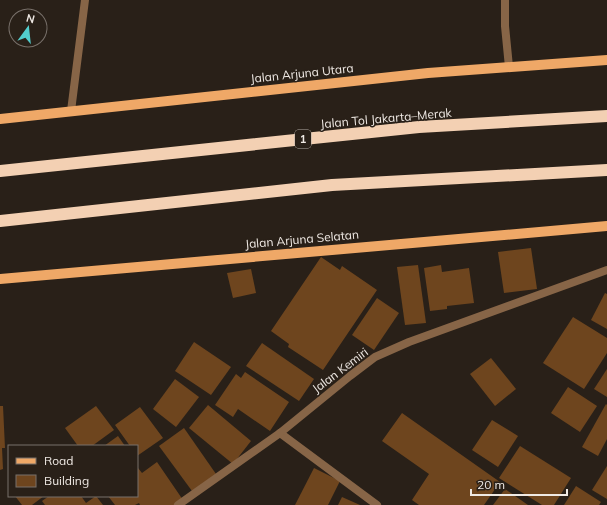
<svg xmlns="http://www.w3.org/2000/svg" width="607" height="505" viewBox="0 0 607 505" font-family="Mulish,sans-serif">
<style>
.building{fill:#6e451e}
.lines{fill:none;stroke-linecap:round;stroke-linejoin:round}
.lane{stroke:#876547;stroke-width:8}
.street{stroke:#876547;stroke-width:8}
.primary{stroke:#efa867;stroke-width:10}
.highway{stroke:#f3d0b3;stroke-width:12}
.labels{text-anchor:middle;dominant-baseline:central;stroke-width:3;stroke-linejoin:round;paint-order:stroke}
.shield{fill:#292018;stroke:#b4ada7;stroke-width:1}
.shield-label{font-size:11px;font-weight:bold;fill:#efe9e4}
.street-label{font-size:12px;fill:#efe9e4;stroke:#292018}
</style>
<rect width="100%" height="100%" fill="#292018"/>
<g class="building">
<path d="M531,248L537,289L504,293L498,252Z"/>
<path d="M321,257L340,270L342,266L377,290L323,370L288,347L289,344L271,331Z"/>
<path d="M418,265L426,323L405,325L397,267Z"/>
<path d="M441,265L442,272L469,268L474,303L447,306V309L430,311L424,268Z"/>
<path d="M251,269L256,293L233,298L227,273Z"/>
<path d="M605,293L607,294V329L591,320Z"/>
<path d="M377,298L399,313L374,350L352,335Z"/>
<path d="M573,317L607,338V353L584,389L543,363Z"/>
<path d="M194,342L231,367L211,395L175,371Z"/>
<path d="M262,343L314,379L299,401L246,366Z"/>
<path d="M491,358L516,389L495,406L470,374Z"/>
<path d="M607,369V397L594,389Z"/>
<path d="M245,372L289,402L270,431L238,409L233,417L215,405L236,374L241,378Z"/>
<path d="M175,379L199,397L176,427L153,409Z"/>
<path d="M568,387L597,406L580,432L551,413Z"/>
<path d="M606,404L607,405V439L598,456L582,447Z"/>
<path d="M208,405L251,441L233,464L189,428Z"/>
<path d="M0,406H3L5,448H2L3,469L0,470Z"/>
<path d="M96,406L114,430L92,446H78L65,428Z"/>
<path d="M140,407L163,438L137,456V446H130L115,425Z"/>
<path d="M402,413L500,482L484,505H419L412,500L429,474L382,441Z"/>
<path d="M492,420L518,436L498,467L472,450Z"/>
<path d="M184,428L216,474L192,491L159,446Z"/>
<path d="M118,436L125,446H104Z"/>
<path d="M520,446L571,478L554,505H542L499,478Z"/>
<path d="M157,462L183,500L176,505H140L139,503L135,505H115L108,496H137V469L138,468L142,473Z"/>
<path d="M607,466V499L592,490Z"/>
<path d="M314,468L340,481L328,505H295Z"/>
<path d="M576,486L601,502L599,505H564Z"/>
<path d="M505,489L528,505H493Z"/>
<path d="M15,496H44L32,505H22Z"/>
<path d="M49,496H81L86,503L96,496L103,505H45L42,501Z"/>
<path d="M342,497L360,505H338Z"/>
</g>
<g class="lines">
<g class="lane">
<path d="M505,0V26L509,67"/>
<path d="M71,111L85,0"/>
</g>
<g class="street">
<path d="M280,433L377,505"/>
<path d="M178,505L280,433L350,376L375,357L409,342L607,270"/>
</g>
<g class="primary">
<path d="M0,119L428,73L607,60"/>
<path d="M0,279L607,226"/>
</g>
<g class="highway">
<path d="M0,171L419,127L607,116"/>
<path d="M0,221L332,185L607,170"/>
</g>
</g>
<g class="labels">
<rect class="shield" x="295" y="130" width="16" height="18" rx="3"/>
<g class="shield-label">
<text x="303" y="139">1</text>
</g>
<g class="street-label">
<text transform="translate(302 73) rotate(-6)">Jalan Arjuna Utara</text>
<text transform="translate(386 118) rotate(-5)">Jalan Tol Jakarta–Merak</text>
<text transform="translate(302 239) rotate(-5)">Jalan Arjuna Selatan</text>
<text transform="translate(340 370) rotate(-37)">Jalan Kemiri</text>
</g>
</g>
<rect x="8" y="445" width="130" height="52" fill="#292018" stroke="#78706a"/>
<rect x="16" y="458" width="20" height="6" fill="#efa867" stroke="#78706a"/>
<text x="44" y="465" font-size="12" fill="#efe9e4">Road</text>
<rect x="16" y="475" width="20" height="12" fill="#6e451e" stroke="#78706a"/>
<text x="44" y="485" font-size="12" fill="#efe9e4">Building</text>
<g transform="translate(28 28) rotate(15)"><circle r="19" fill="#292018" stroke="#78706a"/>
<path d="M0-3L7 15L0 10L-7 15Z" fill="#52cdcd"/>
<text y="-6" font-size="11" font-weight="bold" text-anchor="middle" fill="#efe9e4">N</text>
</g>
<path d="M471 489v6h96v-6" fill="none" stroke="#efe9e4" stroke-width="2"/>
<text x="477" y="489" font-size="12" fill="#efe9e4" stroke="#292018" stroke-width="3" paint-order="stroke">20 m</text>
</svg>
